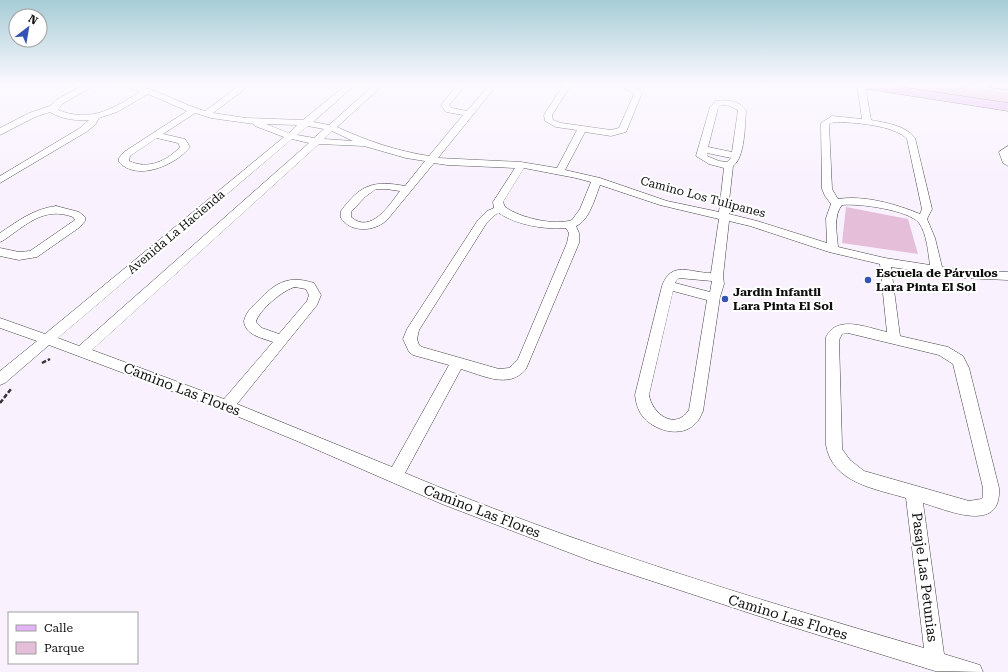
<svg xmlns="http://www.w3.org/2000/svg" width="1008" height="672" viewBox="0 0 1008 672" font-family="'Roboto Serif',serif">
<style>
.green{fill:#e5beda}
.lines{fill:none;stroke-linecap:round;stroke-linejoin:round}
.street-casing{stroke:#424242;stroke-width:1}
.secondary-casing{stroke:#313131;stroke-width:1}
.path{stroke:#313131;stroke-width:2.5;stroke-dasharray:4.5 2;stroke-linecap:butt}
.street{fill:#fff;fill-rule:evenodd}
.secondary{fill:#e2b3f7;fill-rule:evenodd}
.poi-dot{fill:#3453b2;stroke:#fff;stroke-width:1.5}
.labels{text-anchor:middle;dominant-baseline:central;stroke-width:4;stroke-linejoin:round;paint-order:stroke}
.street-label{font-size:12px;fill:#0f0f0f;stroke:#fff}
.poi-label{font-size:12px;font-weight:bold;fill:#0f0f0f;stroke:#fff;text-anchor:start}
.near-street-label{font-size:14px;fill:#0f0f0f;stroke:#fff}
</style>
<rect width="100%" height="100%" fill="#f9f2fe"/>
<g class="green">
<path d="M879,85H958L1008,92V104Z"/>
<path d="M846,207L908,219L918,254L842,243Z"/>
</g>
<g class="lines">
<g class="street-casing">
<g id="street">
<path d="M84,85H95L62,104L58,110C91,123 112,109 140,92L123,85C153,85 177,103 205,111L240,85H250L213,113L246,118L303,120L346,85H355L313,122L329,125L374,85H383L337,127C367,141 397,151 429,156L463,115L446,112L441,105L457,85H466L449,105L452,108L467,111L489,85H497L438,158L521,162L557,168L577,130L556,127L545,121L544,115L563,85H571L552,115L553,120L561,123L611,130L619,128L634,94L629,90L615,85C626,85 634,84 642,93L626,132L611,136L585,132L565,170L600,178L667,201L719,212L724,168L709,164L696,156L710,107L716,101C727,99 739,101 746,110C745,124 745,158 733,166L729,201V214L757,221L827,243L826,218L831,204L825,196L822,189L821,123L832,116L862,119L857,85H865L871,120C886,123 905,125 915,138L932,209L927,219L935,238L942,267L962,270L1008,272V280L962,278L891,267L900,336L948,347L963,356L969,368L999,488C1002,535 947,510 923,503L944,654L980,665L983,672L935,671L783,624L594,562L442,504L297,441L222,410L49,345L5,383L0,385V371L37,341L0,328V318L45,334L284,137L255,126L254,124L211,118L195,113L163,134L185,139L190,147C176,165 137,182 119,162V158L124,152L187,111L148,94L117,112L99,118L95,125L86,132L0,183V176L80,128L89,120C76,121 61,119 50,112L35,117L0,135V128L29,113L50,106L56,100ZM721,105L730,106L738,110L732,152L708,147L718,108ZM834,122C852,122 895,125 907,139L922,209L920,214C896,204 864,195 838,199L832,189L829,124ZM266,124L297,125L289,133ZM308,126L324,129L314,138L297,135ZM332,131L353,141L324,139ZM157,138L178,143L180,147C167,161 148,170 129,161L130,156ZM292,139L309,143L79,346L58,338ZM319,144L364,146L406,158L425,161L405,186C373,180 360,185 341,211V218C351,233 374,232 387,220L434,163L447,165L515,168L493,202L494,208L487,211L478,220L407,329L403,339L409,352L413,355L449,365L392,467L237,404L317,305L321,295L314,283C289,275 276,282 258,301C252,307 246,312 244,321C245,335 262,338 273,342L224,399L92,350ZM707,153L731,158L727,162L719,161L707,156ZM524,168L576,178L591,182L580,209L572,220C555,226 520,218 505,207L503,202ZM600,185L660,205L719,219L711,273C691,273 671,260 662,286L635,395C636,403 638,411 644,418C656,431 681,438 695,424C699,421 701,415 703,411L720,297L724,284L723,276L729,221L750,226L829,252L880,264L887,332C868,328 837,314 826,337V445C832,483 876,489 906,498L924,648C749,597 573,544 405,473L461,369C482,375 509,390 526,369L579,243V233L576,226C589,221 595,198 600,185ZM376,189H386L400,191C390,204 371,235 351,217V212L365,197ZM842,205C858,203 909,210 919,223C927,234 928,252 930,265L885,258L838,247C837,234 833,215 842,205ZM499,213C516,225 546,230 566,228L569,233L567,243L518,359L509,368L499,369L422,347L419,345L417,339L419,330L486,224L495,215ZM679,278L712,281L710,292L675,283L676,281ZM295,287L306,289L309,295L307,301L279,334L262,328L256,322C258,311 284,289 295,287ZM673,291L707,300L689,410C675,431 652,414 649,395ZM848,333L939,355L953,364L983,488V497L981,499L969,501L864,471L850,460L842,449V445L839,340L842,334Z"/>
<path d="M1008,146V166L1003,163L999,152Z"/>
<path d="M56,206L79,212L85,217V221L80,227L37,257L19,260L0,256V248L19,252L30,251L75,220L73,217C44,206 26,225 4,240L0,242V233C18,221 33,209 56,206Z"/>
</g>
</g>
<g class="secondary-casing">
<g id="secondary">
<path d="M855,85H887L1008,103V111L861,88Z"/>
<path d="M987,85H1008V90L989,87Z"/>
</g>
</g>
<g class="path">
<path d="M42,363L50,359"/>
<path d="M0,403L11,389"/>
</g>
<use href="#street" class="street"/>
<use href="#secondary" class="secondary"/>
</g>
<linearGradient id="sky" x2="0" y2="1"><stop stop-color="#a7ccd6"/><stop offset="0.47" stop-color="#fcf9ff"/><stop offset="1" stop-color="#fcf9ff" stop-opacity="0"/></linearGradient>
<rect width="1008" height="179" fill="url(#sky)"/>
<g class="poi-dot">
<circle cx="868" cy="280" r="4"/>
<circle cx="725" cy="299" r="4"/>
</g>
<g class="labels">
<g class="street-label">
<text transform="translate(703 197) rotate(15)">Camino Los Tulipanes</text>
<text transform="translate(176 232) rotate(-40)">Avenida La Hacienda</text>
</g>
<g class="poi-label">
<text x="876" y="273">Escuela de Párvulos<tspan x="876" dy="14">Lara Pinta El Sol</tspan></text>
<text x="733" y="292">Jardin Infantil<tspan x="733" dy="14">Lara Pinta El Sol</tspan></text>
</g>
<g class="near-street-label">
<text transform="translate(182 389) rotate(21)">Camino Las Flores</text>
<text transform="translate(482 511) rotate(21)">Camino Las Flores</text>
<text transform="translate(925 577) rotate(83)">Pasaje Las Petunias</text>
<text transform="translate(788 617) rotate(17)">Camino Las Flores</text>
</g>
</g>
<rect x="8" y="612" width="130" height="52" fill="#ffffff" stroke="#9f9f9f"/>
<rect x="16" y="625" width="20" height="6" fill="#e2b3f7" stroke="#9f9f9f"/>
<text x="44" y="632" font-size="12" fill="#0f0f0f">Calle</text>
<rect x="16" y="642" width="20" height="12" fill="#e5beda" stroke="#9f9f9f"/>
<text x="44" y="652" font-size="12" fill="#0f0f0f">Parque</text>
<g transform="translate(28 28) rotate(31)"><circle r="19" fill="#ffffff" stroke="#9f9f9f"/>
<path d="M0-3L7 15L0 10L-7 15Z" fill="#3453b2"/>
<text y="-6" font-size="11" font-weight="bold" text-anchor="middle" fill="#0f0f0f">N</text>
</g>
</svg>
